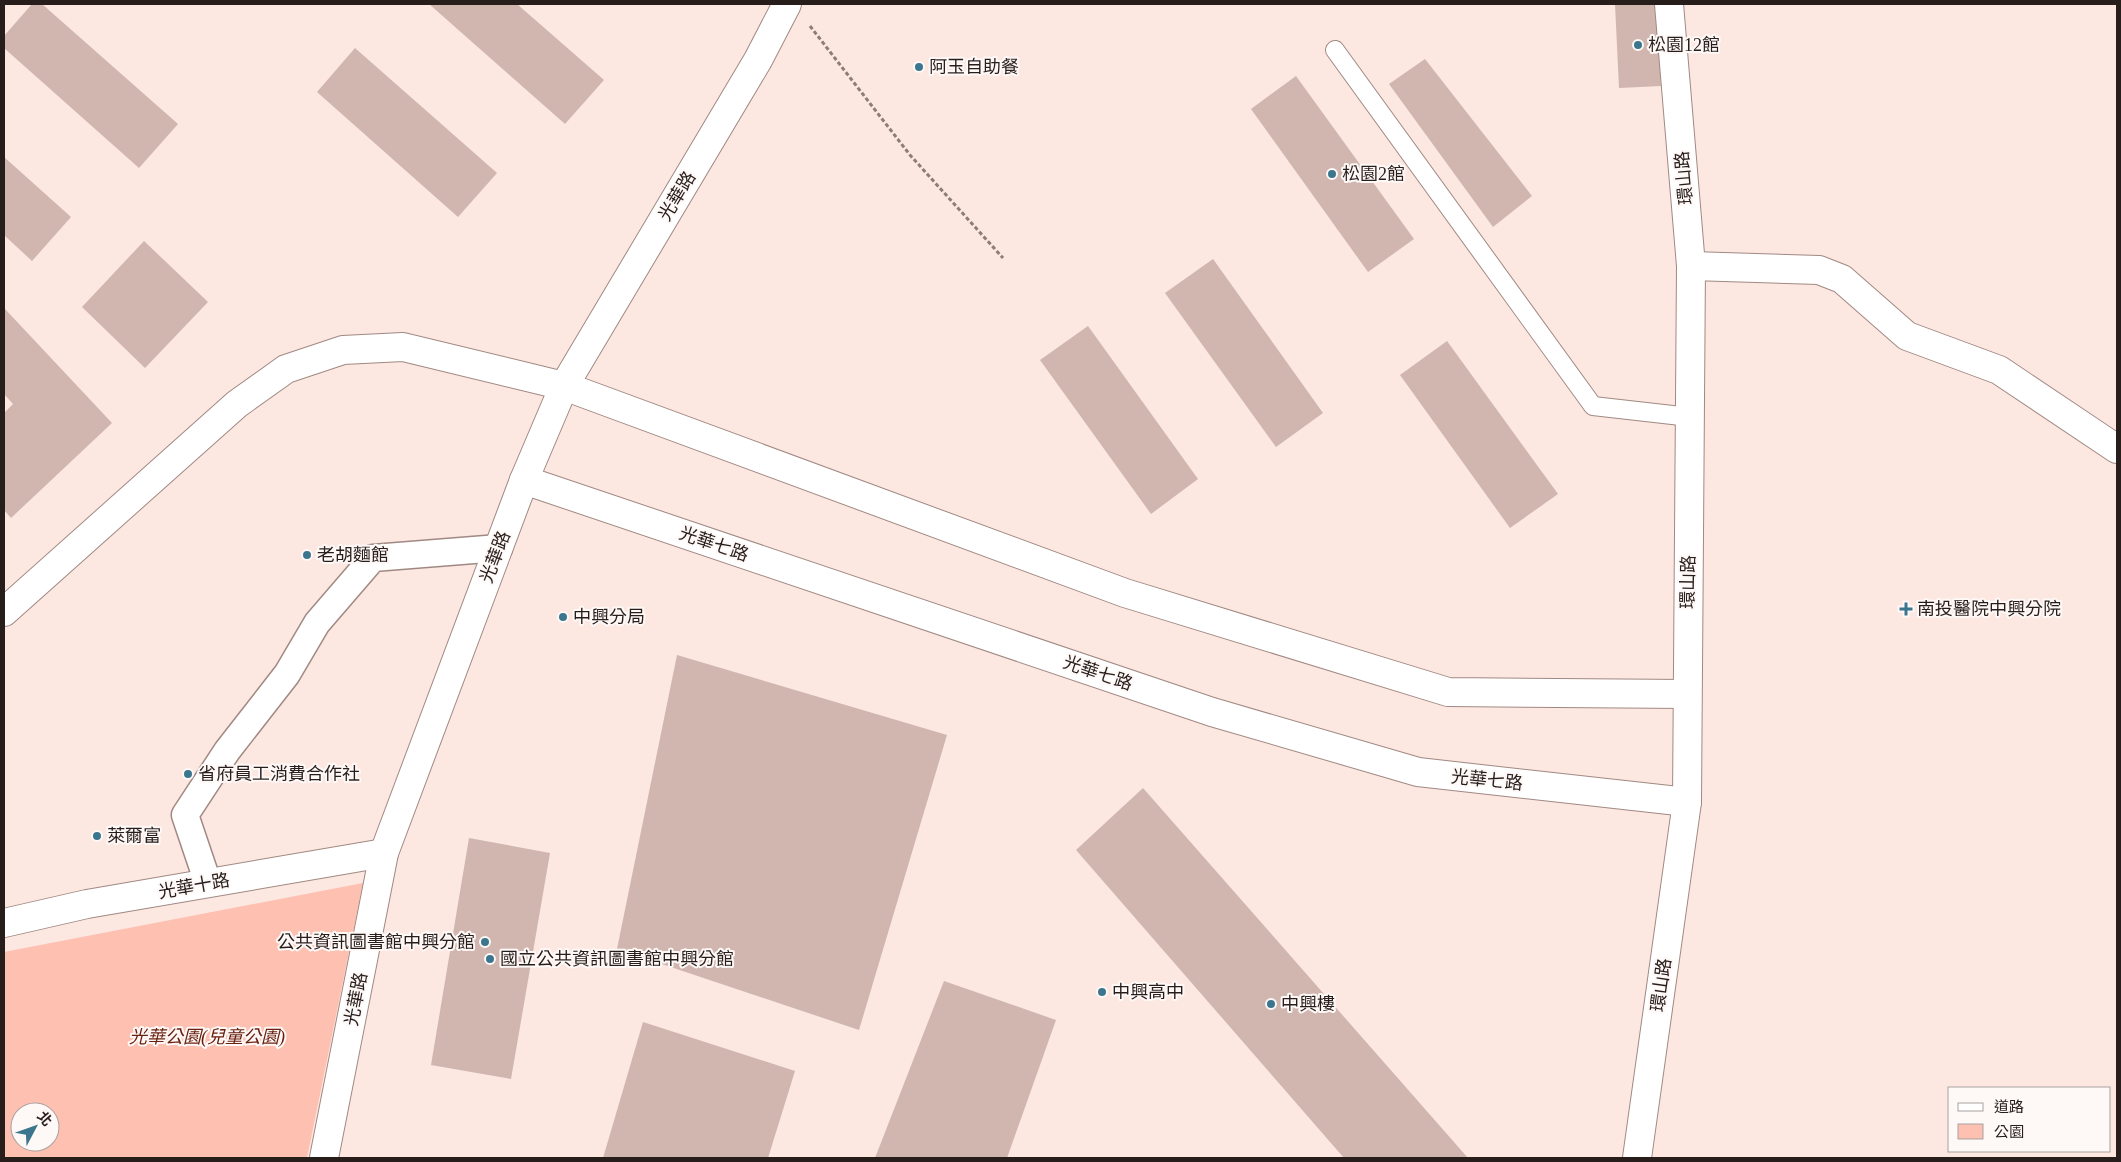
<svg xmlns="http://www.w3.org/2000/svg" width="2121" height="1162" viewBox="0 0 2121 1162" font-family="'Times New Roman','Noto Sans TC',serif">
<style>
.green{fill:#fec0b0;fill-rule:evenodd}
.building{fill:#d0b6af}
.lines{fill:none;stroke-linecap:round;stroke-linejoin:round}
.service-casing{stroke:#a18983;stroke-width:20}
.pedestrian-casing{stroke:#a18983;stroke-width:29}
.minor-casing{stroke:#a18983;stroke-width:30}
.path{stroke:#8c7d79;stroke-width:3;stroke-dasharray:4 2.5;stroke-linecap:butt}
.service{stroke:#fff;stroke-width:18}
.pedestrian{stroke:#fff;stroke-width:26}
.minor{stroke:#fff;stroke-width:28}
.poi-dot{fill:#3b768e;stroke:#fef8f7;stroke-width:2}
.labels{text-anchor:middle;dominant-baseline:central;stroke-width:4;stroke-linejoin:round;paint-order:stroke}
.poi-label{font-size:18px;fill:#271e1b;stroke:#fef8f7;text-anchor:start}
.street-label{font-size:18px;fill:#271e1b;stroke:#fef8f7}
.park-label{font-size:18px;font-style:italic;fill:#6a210f;stroke:#fef8f7}
</style>
<rect width="100%" height="100%" fill="#fce7e1"/>
<path class="green" d="M363,883L307,1158H4V952ZM20,1112H50V1142H20Z"/>
<g class="building">
<path d="M32,4H42L178,124L139,168L4,48V36Z"/>
<path d="M429,4H517L604,80L565,124Z"/>
<path d="M1615,4H1656L1661,86L1619,88Z"/>
<path d="M355,48L497,173L458,217L317,92Z"/>
<path d="M1425,59L1532,196L1493,227L1389,84Z"/>
<path d="M1296,76L1414,239L1368,272L1251,109Z"/>
<path d="M4,157L71,217L32,261L4,235Z"/>
<path d="M144,241L208,302L145,368L82,307Z"/>
<path d="M1213,259L1323,413L1276,447L1165,293Z"/>
<path d="M5,309L112,423L11,518L4,510V413L13,404L4,394V311Z"/>
<path d="M1088,326L1198,479L1151,514L1040,360Z"/>
<path d="M1447,341L1558,494L1510,528L1400,375Z"/>
<path d="M677,655L947,735L859,1030L617,949Z"/>
<path d="M1143,788L1468,1158H1344L1076,850Z"/>
<path d="M469,838L550,853L511,1079L431,1065Z"/>
<path d="M944,981L1056,1020L1007,1158H875Z"/>
<path d="M643,1022L795,1071L768,1158H603Z"/>
</g>
<g class="lines">
<g class="service-casing">
<path id="service" d="M1335,50L1593,406L1690,417"/>
</g>
<g class="pedestrian-casing">
<path id="pedestrian" d="M208,883L185,815L227,751L287,674L317,623L373,558L499,548"/>
</g>
<g class="minor-casing">
<g id="minor">
<path d="M1691,266L1819,270L1842,279L1907,336L1999,370L2117,449"/>
<path d="M524,480L1212,712L1418,772L1687,802"/>
<path d="M4,612L237,404L286,369L343,350L403,347L564,386L1125,593L1448,692L1687,694"/>
<path d="M4,923L87,904L384,853"/>
<path d="M324,1158L384,853L524,480L564,386L758,60L787,4"/>
<path d="M1637,1158L1687,802L1691,266L1669,4"/>
</g>
</g>
<path class="path" d="M810,26L910,155L1003,258"/>
<use href="#service" class="service"/>
<use href="#pedestrian" class="pedestrian"/>
<use href="#minor" class="minor"/>
</g>
<g class="poi-dot">
<circle cx="1638" cy="45" r="5"/>
<circle cx="919" cy="67" r="5"/>
<circle cx="1332" cy="174" r="5"/>
<circle cx="307" cy="555" r="5"/>
<path d="M1903.5 601.5h5v5h5v5h-5v5h-5v-5h-5v-5h5z"/>
<circle cx="563" cy="617" r="5"/>
<circle cx="188" cy="774" r="5"/>
<circle cx="97" cy="836" r="5"/>
<circle cx="485" cy="942" r="5"/>
<circle cx="490" cy="959" r="5"/>
<circle cx="1102" cy="992" r="5"/>
<circle cx="1271" cy="1004" r="5"/>
</g>
<g class="labels">
<g class="poi-label">
<text x="1648" y="45">松園12館</text>
<text x="929" y="67">阿玉自助餐</text>
<text x="1342" y="174">松園2館</text>
<text x="317" y="555">老胡麵館</text>
<text x="1917" y="609">南投醫院中興分院</text>
<text x="573" y="617">中興分局</text>
<text x="198" y="774">省府員工消費合作社</text>
<text x="107" y="836">萊爾富</text>
<text x="475" y="942" text-anchor="end">公共資訊圖書館中興分館</text>
<text x="500" y="959">國立公共資訊圖書館中興分館</text>
<text x="1112" y="992">中興高中</text>
<text x="1281" y="1004">中興樓</text>
</g>
<g class="street-label">
<text transform="translate(1684 178) rotate(-95)">環山路</text>
<text transform="translate(677 196) rotate(-59)">光華路</text>
<text transform="translate(714 544) rotate(19)">光華七路</text>
<text transform="translate(495 557) rotate(-69)">光華路</text>
<text transform="translate(1688 582) rotate(-89)">環山路</text>
<text transform="translate(1098 673) rotate(19)">光華七路</text>
<text transform="translate(1487 780) rotate(6)">光華七路</text>
<text transform="translate(194 886) rotate(-10)">光華十路</text>
<text transform="translate(1661 985) rotate(-82)">環山路</text>
<text transform="translate(356 999) rotate(-79)">光華路</text>
</g>
<g class="park-label">
<text x="207" y="1037">光華公園(兒童公園)</text>
</g>
</g>
<rect width="2121" height="1162" fill="none" stroke="#271e1b" stroke-width="10"/>
<rect x="1948" y="1087" width="162" height="65" fill="#fef8f7" stroke="#a8a19f"/>
<rect x="1958" y="1103" width="25" height="8" fill="#ffffff" stroke="#a8a19f"/>
<text x="1994" y="1112" font-size="15" fill="#271e1b">道路</text>
<rect x="1958" y="1124" width="25" height="15" fill="#fec0b0" stroke="#a8a19f"/>
<text x="1994" y="1137" font-size="15" fill="#271e1b">公園</text>
<g transform="translate(35 1127) rotate(49)"><circle r="24" fill="#fef8f7" stroke="#a8a19f"/>
<path d="M0-4L9 19L0 12L-9 19Z" fill="#3b768e"/>
<text y="-8" font-size="14" font-weight="bold" text-anchor="middle" fill="#271e1b">北</text>
</g>
</svg>
